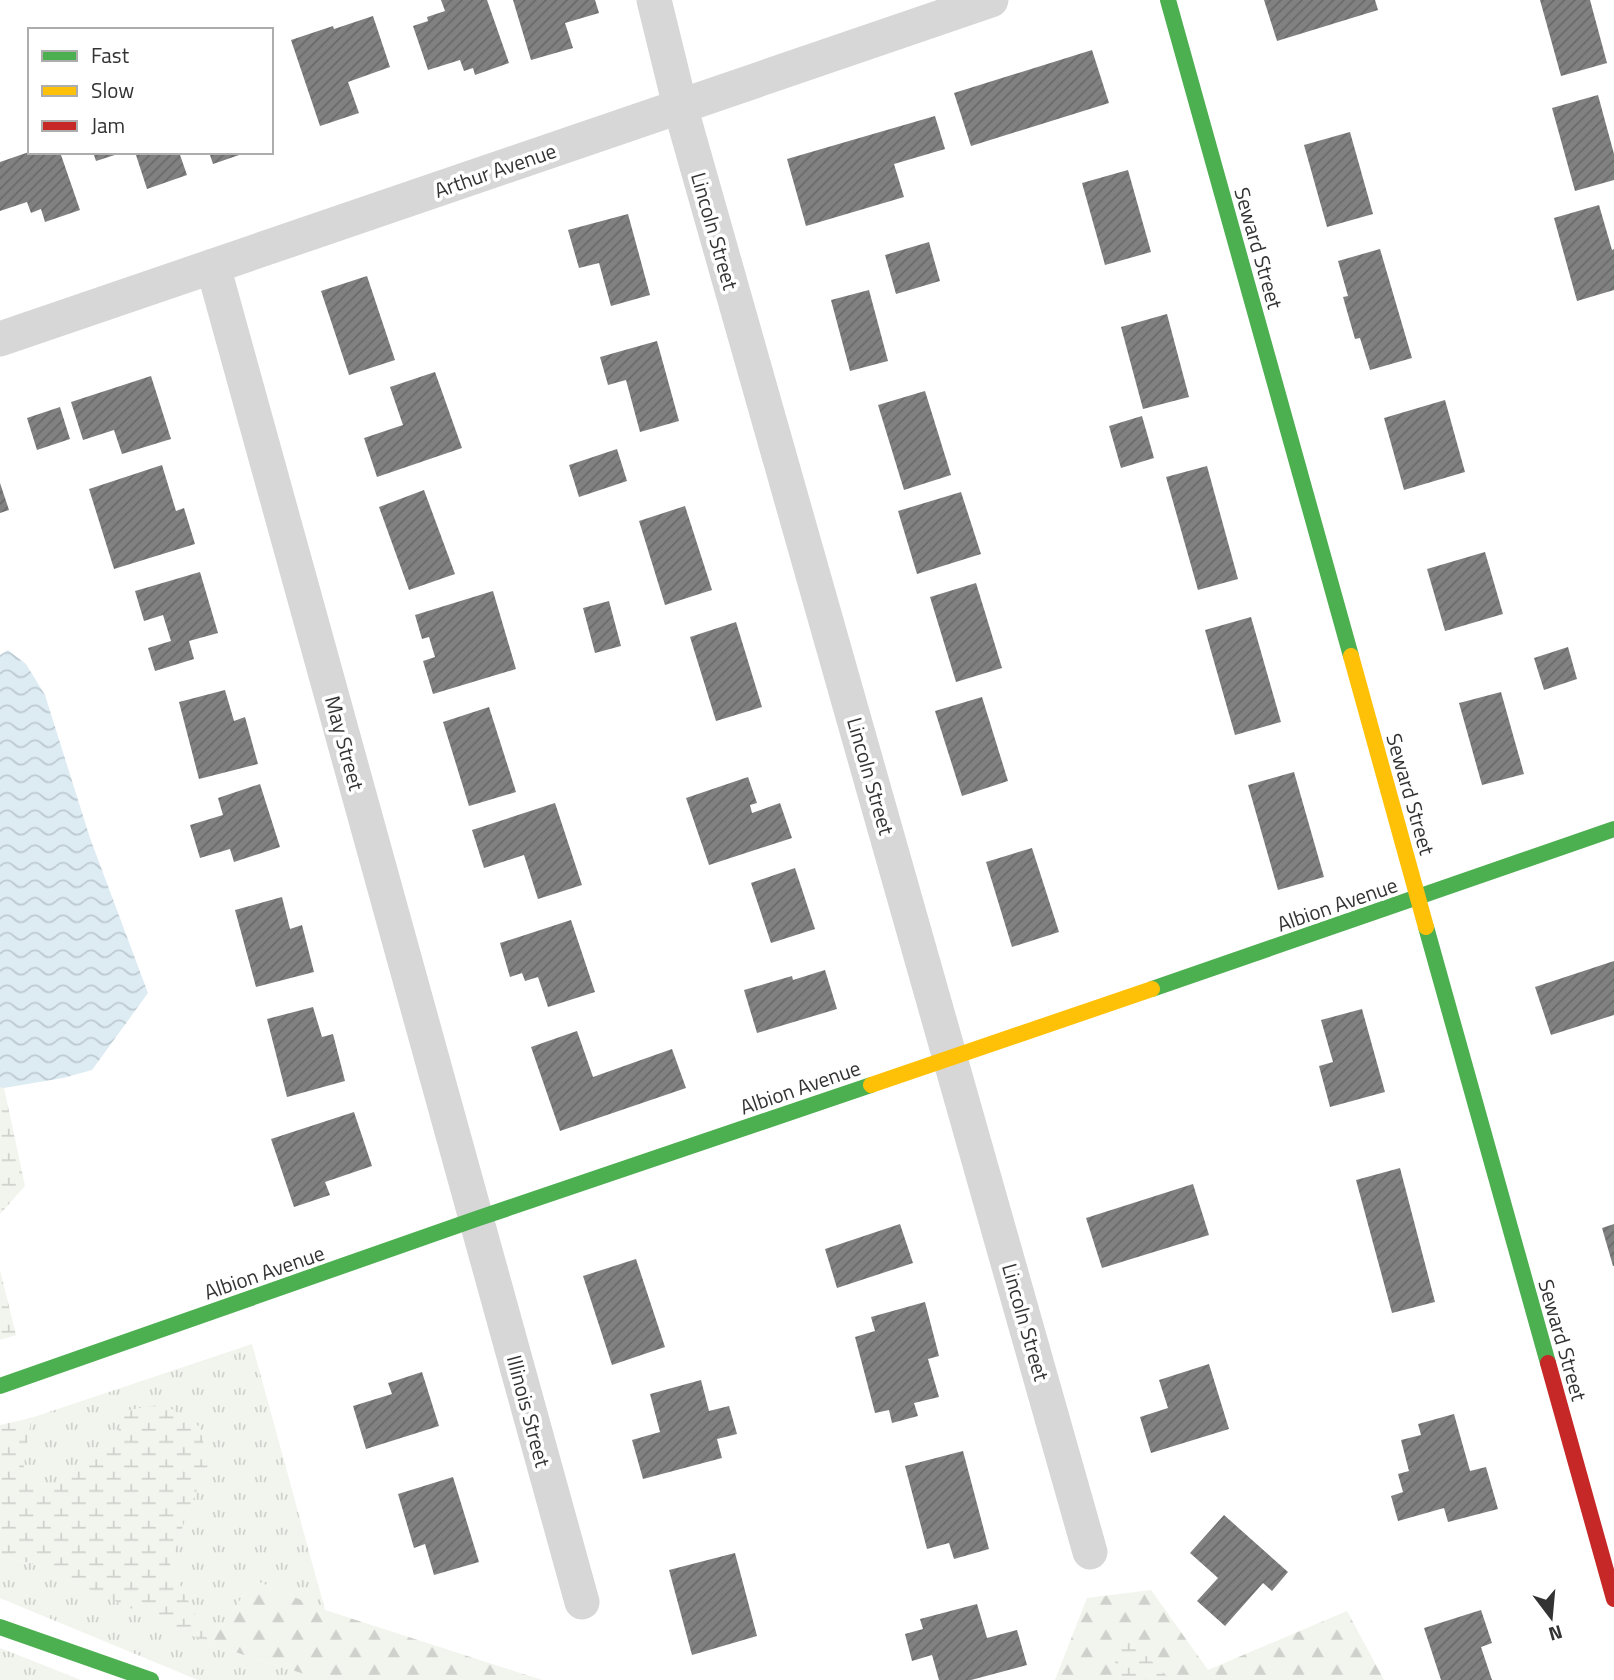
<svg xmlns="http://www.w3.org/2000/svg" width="1614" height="1680" viewBox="0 0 1614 1680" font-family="'Titillium Web',sans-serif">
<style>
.grass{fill:url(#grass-tufts)}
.forest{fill:url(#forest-firs)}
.wetland{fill:url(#wetland-marsh)}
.water{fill:url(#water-waves)}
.building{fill:url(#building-hatch)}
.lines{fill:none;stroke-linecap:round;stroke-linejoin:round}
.street{stroke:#d7d7d7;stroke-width:35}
.fast{stroke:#4caf50;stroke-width:16}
.slow{stroke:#ffc107;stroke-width:16}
.jam{stroke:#c62828;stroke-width:16}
.labels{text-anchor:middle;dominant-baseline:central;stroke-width:7;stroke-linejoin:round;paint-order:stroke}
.street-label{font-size:21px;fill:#333;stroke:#fff}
</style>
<defs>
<pattern id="grass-tufts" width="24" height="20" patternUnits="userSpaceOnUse" patternTransform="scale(1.75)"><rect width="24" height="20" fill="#f1f5ed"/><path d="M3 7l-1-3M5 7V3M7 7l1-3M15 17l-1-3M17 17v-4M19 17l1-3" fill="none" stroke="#cfd2cc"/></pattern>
<pattern id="forest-firs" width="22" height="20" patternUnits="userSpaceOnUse" patternTransform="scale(1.75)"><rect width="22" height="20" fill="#f1f5ed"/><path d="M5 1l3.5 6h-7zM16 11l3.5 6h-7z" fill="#cfd2cc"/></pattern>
<pattern id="wetland-marsh" width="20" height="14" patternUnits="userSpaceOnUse" patternTransform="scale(1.75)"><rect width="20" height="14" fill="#f1f5ed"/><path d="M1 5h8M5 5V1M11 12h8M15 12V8" fill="none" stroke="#cfd2cc"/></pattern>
<pattern id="water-waves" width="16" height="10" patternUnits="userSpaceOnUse" patternTransform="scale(1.75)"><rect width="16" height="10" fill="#ddebf3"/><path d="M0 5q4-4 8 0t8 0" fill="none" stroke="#becad1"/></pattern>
<pattern id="building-hatch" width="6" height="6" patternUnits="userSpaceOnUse" patternTransform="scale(1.75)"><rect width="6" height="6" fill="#818181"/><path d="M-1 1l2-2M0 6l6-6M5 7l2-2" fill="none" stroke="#6a6a6a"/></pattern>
</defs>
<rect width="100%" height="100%" fill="#fff"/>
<g class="grass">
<path d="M252,1344L325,1610L254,1580L210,1644L323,1680H198L0,1598V1555L33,1564L209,1643L170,1565L188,1511L208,1465L115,1446L86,1455L55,1487L21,1478L31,1418Z"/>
<path d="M0,1648L81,1680H0Z"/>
</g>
<g class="forest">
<path d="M254,1580L325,1610L542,1680H323L210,1644Z"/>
<path d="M1151,1590L1208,1670L1347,1611L1384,1680H1171L1127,1637L1111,1652L1122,1680H1055L1087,1598Z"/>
</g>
<g class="wetland">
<path d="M0,1086L4,1088L25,1186L0,1214Z"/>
<path d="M0,1270L16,1335L0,1340Z"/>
<path d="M164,1404L200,1427L208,1465L188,1511L170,1565L210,1644L33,1564L0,1555V1425L31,1418L22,1478L55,1487L86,1455L115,1446L123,1411Z"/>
<path d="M1127,1637L1171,1680H1122L1111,1652Z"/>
</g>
<path class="water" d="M8,650L26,664L45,695L90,838L148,993L92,1070L63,1078L4,1088L0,1087V655Z"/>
<g class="building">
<path d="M441,0H487L509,63L475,75L473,68L464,71L460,60L428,70L413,26L428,21L427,17L445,11Z"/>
<path d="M513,0H595L599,13L565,23L573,48L531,60Z"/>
<path d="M1264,0H1375L1378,10L1277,41Z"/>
<path d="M1540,0H1590L1607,63L1561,76Z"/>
<path d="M373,16L390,67L348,82L359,113L320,126L291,40L333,26L334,29Z"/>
<path d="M1092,50L1109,103L971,146L954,93Z"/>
<path d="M1598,95L1614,154V180L1575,191L1552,108Z"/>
<path d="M935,116L945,149L894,164L904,197L806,226L787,159Z"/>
<path d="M1350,132L1373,214L1327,227L1304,145Z"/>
<path d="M29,152H60L80,210L45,222L41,209L31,213L27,202L0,211V162Z"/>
<path d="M93,152H121V153L96,161Z"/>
<path d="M135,152H179L187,175L147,189Z"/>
<path d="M209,152H245V153L213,164Z"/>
<path d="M1128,170L1151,252L1105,265L1082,183Z"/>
<path d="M1599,205L1612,250L1614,249V290L1577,301L1554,218Z"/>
<path d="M628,214L650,295L611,306L599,263L579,268L568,230Z"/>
<path d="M929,242L940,281L896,294L885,255Z"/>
<path d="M1380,249L1412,358L1370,370L1360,338L1355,339L1343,297L1348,296L1338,261Z"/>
<path d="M367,276L395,360L349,375L321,291Z"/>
<path d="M869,290L888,361L850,371L831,300Z"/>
<path d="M1167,314L1189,397L1143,409L1121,327Z"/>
<path d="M657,341L679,421L640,432L626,380L608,385L600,357Z"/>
<path d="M435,372L462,448L377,477L364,438L403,425L390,387Z"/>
<path d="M151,376L171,439L122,454L114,430L83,440L71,402Z"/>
<path d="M925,391L951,475L904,490L878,405Z"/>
<path d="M1445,400L1465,472L1404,490L1384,418Z"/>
<path d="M60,407L70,439L37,450L27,418Z"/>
<path d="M1142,416L1154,458L1121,468L1109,426Z"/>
<path d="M617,449L627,481L579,497L569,465Z"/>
<path d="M162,465L176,511L184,508L195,544L114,569L89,489Z"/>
<path d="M1207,466L1238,579L1198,590L1166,477Z"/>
<path d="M0,483L9,510L0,513Z"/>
<path d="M424,490L455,574L409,590L379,507Z"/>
<path d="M961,492L981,554L917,574L898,511Z"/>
<path d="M685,506L712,590L665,605L639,521Z"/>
<path d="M1485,552L1503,614L1445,631L1427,569Z"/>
<path d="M200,572L218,633L189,641L194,659L155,671L148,648L171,641L163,615L144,621L135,591Z"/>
<path d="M976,583L1002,668L956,682L930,597Z"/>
<path d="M493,591L516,669L433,694L423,661L435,657L429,637L422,639L415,615Z"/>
<path d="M609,601L621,646L595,653L583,608Z"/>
<path d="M1251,617L1281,722L1235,735L1205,630Z"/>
<path d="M736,622L762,707L716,721L690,637Z"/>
<path d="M1568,647L1577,679L1544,690L1534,658Z"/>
<path d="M225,690L234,721L245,717L258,764L199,779L179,702Z"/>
<path d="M1501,692L1524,774L1482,785L1459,703Z"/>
<path d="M982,697L1008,781L962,796L935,711Z"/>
<path d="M489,707L516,792L469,806L443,722Z"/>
<path d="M1294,772L1324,877L1278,890L1248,785Z"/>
<path d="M748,777L757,803L750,805L752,813L780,803L792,838L709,865L686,798Z"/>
<path d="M260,784L280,847L234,862L230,849L200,858L190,825L223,815L218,798Z"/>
<path d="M555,803L582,885L538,899L524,855L484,868L472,830Z"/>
<path d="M1032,848L1059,932L1012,947L986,862Z"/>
<path d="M795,868L815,929L771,943L751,883Z"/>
<path d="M282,897L290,929L302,925L314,972L256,987L235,910Z"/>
<path d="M571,920L595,992L548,1007L538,977L525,981L522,973L510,977L500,943Z"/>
<path d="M1614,961V1015L1551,1035L1535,987Z"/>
<path d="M825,970L837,1009L757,1033L744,990L792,976L793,980Z"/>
<path d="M313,1007L322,1037L333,1034L345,1081L287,1097L267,1019Z"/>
<path d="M1362,1009L1385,1092L1330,1107L1319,1066L1333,1062L1321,1020Z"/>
<path d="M577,1031L593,1077L672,1049L686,1088L560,1131L531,1047Z"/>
<path d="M354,1112L372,1166L325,1182L330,1195L294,1207L271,1139Z"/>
<path d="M1400,1168L1435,1302L1392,1313L1356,1180Z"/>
<path d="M1193,1184L1209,1235L1102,1268L1086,1218Z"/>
<path d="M900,1224L913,1263L837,1288L825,1249Z"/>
<path d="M1614,1224V1266H1613L1602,1228Z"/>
<path d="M636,1259L665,1347L612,1365L583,1276Z"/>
<path d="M925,1302L939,1356L928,1359L939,1397L914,1403L918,1416L892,1423L889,1410L875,1413L855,1337L875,1331L871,1317Z"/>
<path d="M1209,1364L1229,1429L1151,1453L1140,1417L1168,1408L1159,1380Z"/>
<path d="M422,1372L439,1426L366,1449L353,1406L392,1394L388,1383Z"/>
<path d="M701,1380L709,1411L729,1406L737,1434L717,1439L722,1458L643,1479L632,1440L660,1432L650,1394Z"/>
<path d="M1454,1414L1470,1471L1486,1467L1498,1509L1448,1522L1444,1508L1398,1521L1391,1496L1403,1492L1398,1474L1409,1471L1401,1440L1421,1435L1418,1424Z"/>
<path d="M963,1451L989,1549L954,1559L949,1543L927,1549L905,1466Z"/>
<path d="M453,1477L479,1562L434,1575L425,1544L414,1548L398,1494Z"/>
<path d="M1224,1515L1288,1572L1272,1591L1263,1583L1225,1626L1197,1601L1218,1578L1190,1553Z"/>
<path d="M735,1553L757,1636L692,1655L669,1570Z"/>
<path d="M977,1604L987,1638L1017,1630L1027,1665L971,1680H939L932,1655L912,1661L905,1634L923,1629L920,1619Z"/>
<path d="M1481,1610L1492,1643L1481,1647L1492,1680H1441L1424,1628Z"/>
</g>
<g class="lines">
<g class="street">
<path d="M654,0L680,106L1090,1552"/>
<path d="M213,266L582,1602"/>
<path d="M0,339L991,0"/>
</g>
<g class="fast">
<path d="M1168,0L1351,656"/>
<path d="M1426,927L1548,1363"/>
<path d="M1152,989L1614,829"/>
<path d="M0,1386L476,1219L871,1085"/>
<path d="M0,1627L151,1680"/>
</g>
<g class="slow">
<path d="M1351,656L1426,927"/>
<path d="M871,1085L1152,989"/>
</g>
<path class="jam" d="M1548,1363L1614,1599"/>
</g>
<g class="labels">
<g class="street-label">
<text transform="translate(495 170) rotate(-19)">Arthur Avenue</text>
<text transform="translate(715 231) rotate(74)">Lincoln Street</text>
<text transform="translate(1259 248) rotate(74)">Seward Street</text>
<text transform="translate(345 743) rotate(75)">May Street</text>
<text transform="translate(871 776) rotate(74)">Lincoln Street</text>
<text transform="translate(1411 794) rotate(74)">Seward Street</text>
<text transform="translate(1337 904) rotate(-19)">Albion Avenue</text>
<text transform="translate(800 1087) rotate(-19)">Albion Avenue</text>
<text transform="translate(264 1272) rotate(-19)">Albion Avenue</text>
<text transform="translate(1026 1322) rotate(74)">Lincoln Street</text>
<text transform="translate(1563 1340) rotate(74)">Seward Street</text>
<text transform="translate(529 1411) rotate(75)">Illinois Street</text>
</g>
</g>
<rect x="28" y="28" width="245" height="126" fill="#ffffff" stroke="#adadad" stroke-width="2"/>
<rect x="42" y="51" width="35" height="10" fill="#4caf50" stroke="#adadad" stroke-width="2"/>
<text x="91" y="63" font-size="21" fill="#333333">Fast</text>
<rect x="42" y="86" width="35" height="10" fill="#ffc107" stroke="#adadad" stroke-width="2"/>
<text x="91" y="98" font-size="21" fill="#333333">Slow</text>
<rect x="42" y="121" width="35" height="10" fill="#c62828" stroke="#adadad" stroke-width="2"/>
<text x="91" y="133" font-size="21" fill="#333333">Jam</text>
<g transform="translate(1551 1617) rotate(164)" stroke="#ffffff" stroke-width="5" paint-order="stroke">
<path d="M0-5L12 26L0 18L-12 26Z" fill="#333333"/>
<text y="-10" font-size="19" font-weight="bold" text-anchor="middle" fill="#333333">N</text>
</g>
</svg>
